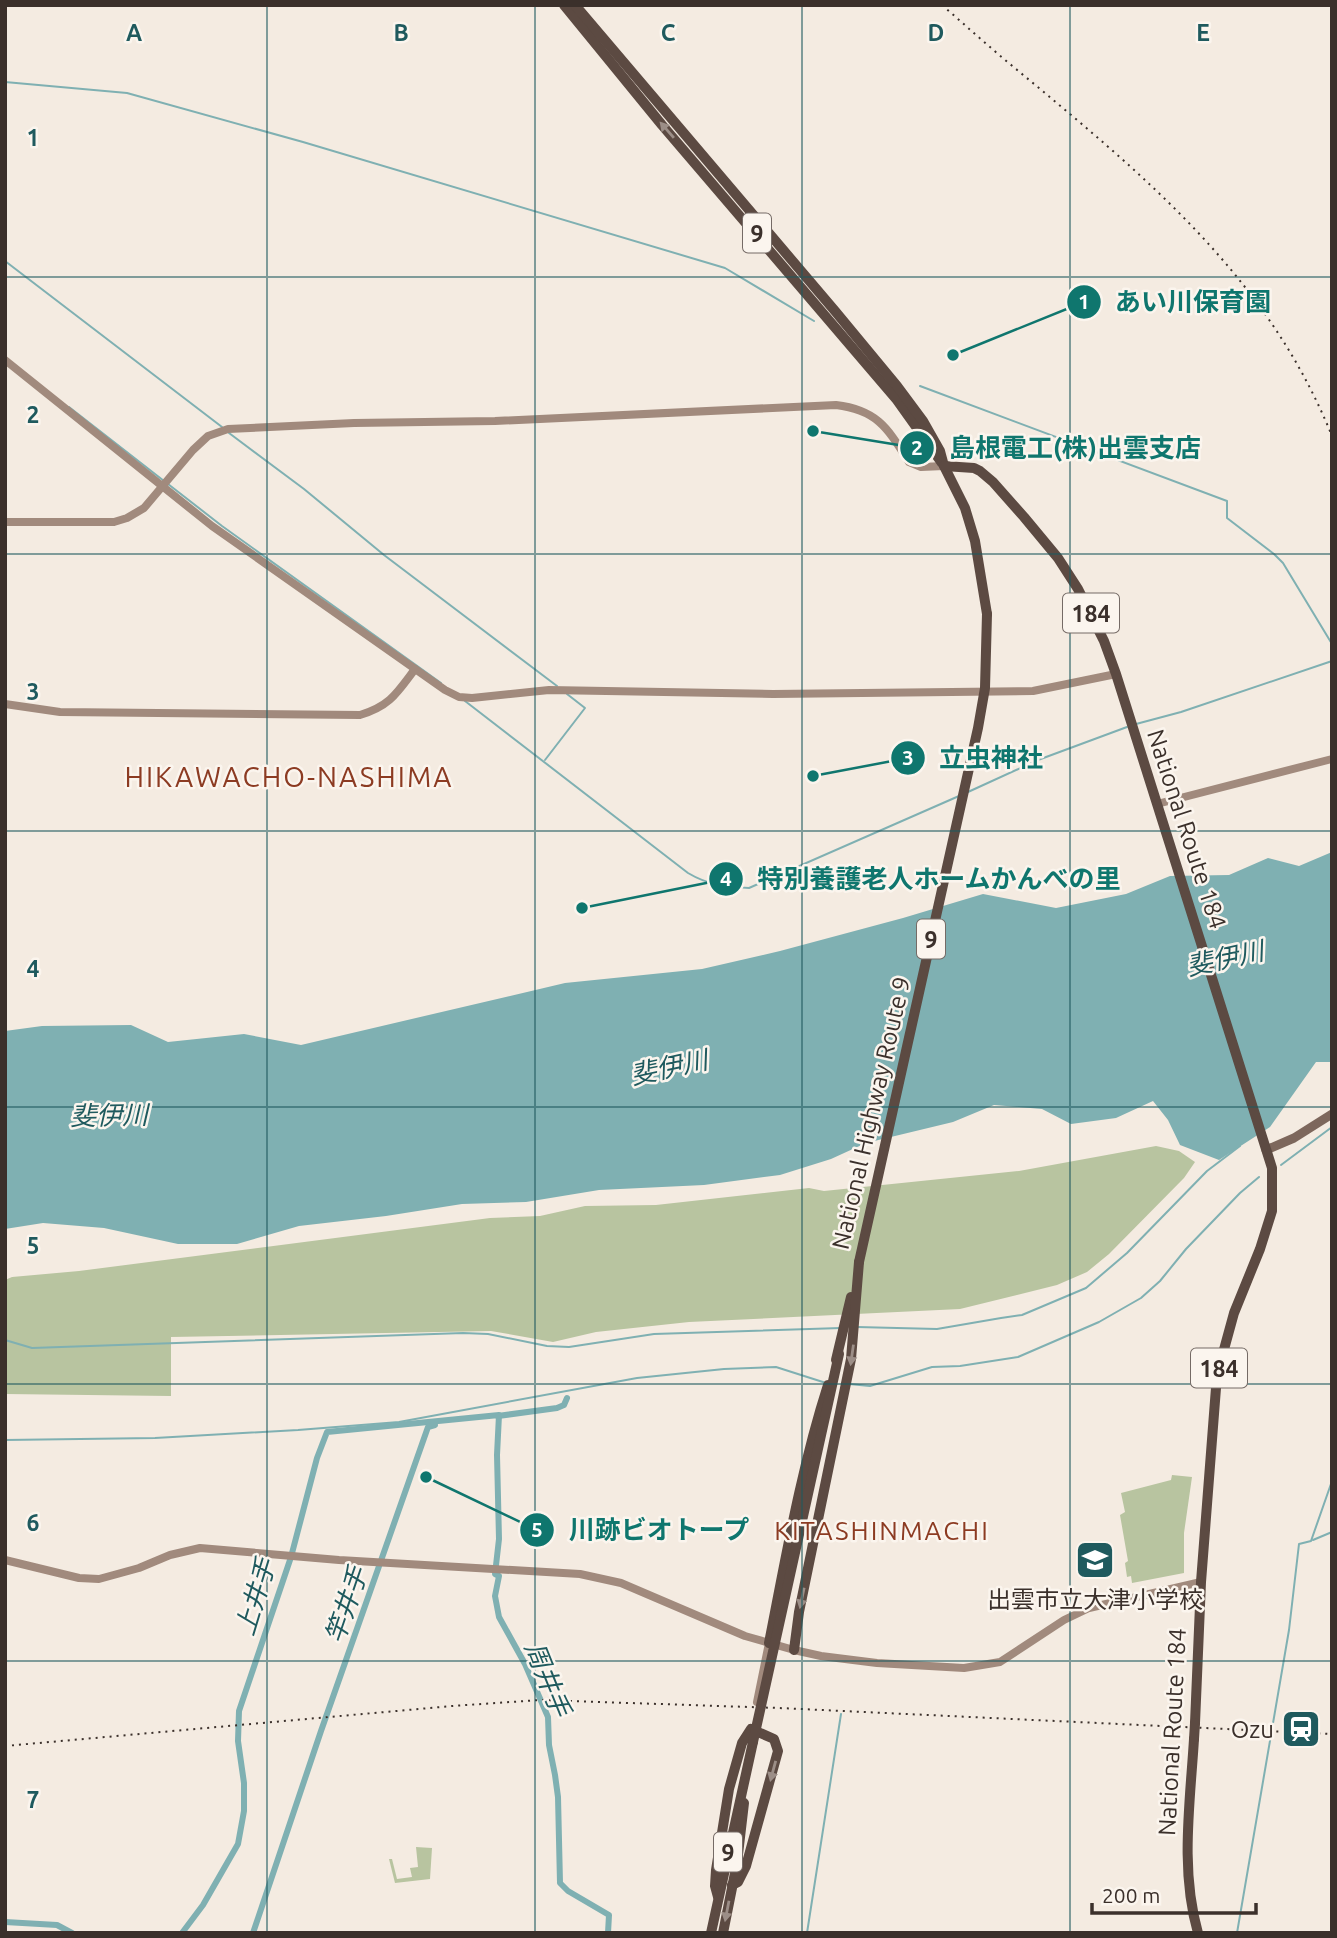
<svg xmlns="http://www.w3.org/2000/svg" width="1337" height="1938" viewBox="0 0 1337 1938" font-family="Ubuntu,'Noto Sans JP',sans-serif">
<style>
.green{fill:#b8c4a0}
.water{fill:#7fb0b2}
.lines{fill:none;stroke-linecap:round;stroke-linejoin:round}
.stream{stroke:#7fb0b2;stroke-width:2}
.canal{stroke:#7fb0b2;stroke-width:6}
.secondary{stroke:#a18a7d;stroke-width:8}
.primary{stroke:#7d675c;stroke-width:9}
.highway{stroke:#5c4a42;stroke-width:10}
.rail{stroke:#3b302b;stroke-width:2;stroke-dasharray:2 5;stroke-linecap:butt}
.highway-bridge{stroke:#5c4a42;stroke-width:10}
.oneway{fill:#9c8e87}
.grid{fill:none;stroke:#1f5a5e;stroke-width:2;stroke-opacity:0.55}
.labels{text-anchor:middle;dominant-baseline:central;stroke-width:5;stroke-linejoin:round;paint-order:stroke}
.shield{fill:#fbf5ee;stroke:#756b66;stroke-width:2}
.shield-label{font-size:23px;font-weight:bold;fill:#3b302b}
.street-label{font-size:24px;fill:#3b302b;stroke:#fbf5ee}
.poi-label{font-size:24px;fill:#3b302b;stroke:#fbf5ee}
.water-label{font-size:26px;font-style:italic;fill:#1f5a5e;stroke:#fbf5ee}
.neighbourhood-label{font-size:26px;letter-spacing:2px;fill:#8c3b22;stroke:#fbf5ee}
.quarter-label{font-size:28px;letter-spacing:2px;fill:#8c3b22;stroke:#fbf5ee}
.grid-label{font-size:23px;text-anchor:middle;font-weight:bold;fill:#1f5a5e;stroke:#fbf5ee;stroke-width:5;stroke-linejoin:round;paint-order:stroke}
.leader{fill:none;stroke:#0f766e;stroke-width:2.5}
.callout-dot{fill:#0f766e;stroke:#fbf5ee;stroke-width:2.5}
.mark-label{font-size:21px;text-anchor:middle;font-weight:bold;fill:#fff}
.callout-label{font-size:26px;text-anchor:middle;font-weight:bold;fill:#0f766e;stroke:#fbf5ee;stroke-width:5;stroke-linejoin:round;paint-order:stroke}
</style>
<rect width="100%" height="100%" fill="#f4ebe1"/>
<g class="green">
<path d="M1156,1146L1179,1151L1195,1162L1184,1178L1109,1254L1087,1272L1057,1285L960,1309L689,1322L596,1332L553,1342L491,1331L171,1337V1396L5,1394V1280L12,1277L79,1271L490,1218L540,1216L585,1206L656,1205L809,1188L824,1191L1019,1171Z"/>
<path d="M1172,1475L1192,1477L1184,1533V1573L1132,1583L1131,1576L1127,1577L1125,1563L1128,1561L1120,1515L1125,1512L1121,1493L1171,1480Z"/>
<path d="M416,1847L432,1848L430,1879L395,1883L389,1859H392L397,1879L412,1877L410,1868L418,1867Z"/>
</g>
<path class="water" d="M1332,852V1062H1316L1270,1127L1219,1160L1180,1145L1168,1120L1153,1101L1116,1118L1071,1124L1042,1109L994,1105L953,1122L866,1143L831,1159L780,1175L704,1185L599,1190L526,1202L462,1204L386,1216L299,1226L237,1244H178L104,1228L43,1223L5,1229V1031L42,1026L131,1025L168,1042L244,1034L301,1045L565,983L702,969L780,951L903,918L983,894L1056,908L1126,894L1170,876L1229,875L1268,858L1299,866Z"/>
<g class="lines">
<g class="stream">
<path d="M5,82L127,93L303,142L725,268L814,321"/>
<path d="M5,261L222,427"/>
<path d="M920,386L1227,501V518L1274,554L1283,563L1332,644"/>
<path d="M69,407L164,481"/>
<path d="M229,433L304,489L384,555L557,686"/>
<path d="M168,484L222,526L441,683"/>
<path d="M465,701L688,873C708,885 726,887 749,888L959,796"/>
<path d="M1136,724L1181,712L1332,661"/>
<path d="M545,760L585,708L567,694"/>
<path d="M968,792L1038,760L1127,727"/>
<path d="M1281,1165L1332,1127"/>
<path d="M857,1327L937,1329L1001,1318L1022,1315L1086,1288L1127,1253L1207,1171L1240,1146"/>
<path d="M5,1340L32,1348L463,1333L488,1334L547,1346L569,1347L654,1334L841,1328"/>
<path d="M849,1384L870,1386L932,1367L960,1366L1018,1357L1099,1322L1141,1298L1160,1281L1186,1249L1240,1193L1259,1177"/>
<path d="M5,1440L155,1438L298,1430L399,1422L637,1378L724,1369L776,1367L826,1383"/>
<path d="M1313,1540L1332,1532"/>
<path d="M807,1933L841,1714"/>
<path d="M1237,1933L1289,1630L1299,1544L1311,1541L1332,1481"/>
</g>
<g class="canal">
<path d="M498,1416L557,1408L564,1405L567,1398"/>
<path d="M5,1922L57,1925L72,1933"/>
<path d="M182,1933L203,1905L238,1844L244,1811V1783L238,1741L239,1711L291,1557L317,1458L327,1432L499,1415L497,1455L499,1539L495,1574L499,1576L495,1596L499,1617L525,1664L548,1717L549,1745L555,1775L558,1797L560,1883L568,1891L609,1915L608,1933"/>
<path d="M253,1933L321,1731L428,1427L435,1425"/>
</g>
<g class="secondary">
<path d="M5,360L212,526L445,690L459,697L472,698L549,690L773,694L1033,691L1116,674"/>
<path d="M5,522H114L127,518L144,508L193,450L208,436L228,429L354,423L495,421L836,405C878,410 888,429 909,462L921,467L944,466"/>
<path d="M5,704L60,712L360,715C390,706 397,693 415,669"/>
<path d="M1157,804L1332,759"/>
<path d="M5,1560L79,1578L99,1579L139,1568L170,1555L200,1548L339,1560L580,1574L621,1583L745,1636L794,1650L821,1656L877,1663L964,1668L1000,1662L1064,1620L1089,1608L1201,1582"/>
<path d="M757,1702L769,1643"/>
</g>
<path class="primary" d="M1266,1150L1294,1138L1332,1114"/>
<g class="highway">
<path d="M564,5L662,125L897,400L942,463"/>
<path d="M575,5L835,311L897,386L923,421L940,451L944,466L965,508L975,541L987,614"/>
<path d="M944,466L974,468L980,471L993,482L1024,517L1058,558L1078,589L1104,641L1116,674L1272,1168V1211L1260,1249L1234,1313L1217,1375L1201,1582L1195,1723"/>
<path d="M836,1360L851,1297"/>
<path d="M769,1643C786,1557 801,1469 828,1385"/>
<path d="M794,1650L799,1612L851,1359L859,1262"/>
<path d="M1194,1739C1190,1804 1180,1870 1198,1933"/>
<path d="M718,1897L715,1886L716,1870L729,1789L742,1743L751,1729L774,1739L778,1751L746,1866L738,1882L732,1885"/>
<path d="M711,1933L753,1742"/>
<path d="M723,1933L737,1863L744,1803"/>
</g>
<g class="rail">
<path d="M942,5C965,25 987,45 1010,64C1141,173 1266,273 1332,436"/>
<path d="M5,1746L452,1706L540,1700L779,1708L1332,1734"/>
</g>
<g class="highway-bridge">
<path d="M859,1262L978,728L985,688L987,614"/>
<path d="M1194,1739L1195,1723"/>
<path d="M753,1742L839,1354"/>
</g>
</g>
<defs><path id="oneway-solid" d="M-6-.8H1V-3.2L6.5 0L1 3.2V.8H-6Z" transform="scale(1.75)"/></defs>
<g class="oneway">
<use href="#oneway-solid" transform="translate(667 130) rotate(-131)"/>
<use href="#oneway-solid" transform="translate(852 1355) rotate(98)"/>
<use href="#oneway-solid" transform="translate(802 1598) rotate(102)"/>
<use href="#oneway-solid" transform="translate(773 1771) rotate(105)"/>
<use href="#oneway-solid" transform="translate(727 1911) rotate(101)"/>
</g>
<path class="grid" d="M267,5V1933M535,5V1933M802,5V1933M1070,5V1933M5,277H1332M5,554H1332M5,831H1332M5,1107H1332M5,1384H1332M5,1661H1332"/>
<defs>
<g id="school-square" transform="scale(2.0125)"><rect x="-9" y="-9" width="18" height="18" rx="4" fill="#1f5a5e" stroke="#fbf5ee"/><path d="M0-5L7-2L0 1L-7-2ZM-4 1L0 2.5L4 1V4Q0 6-4 4Z" fill="#fff"/></g>
<g id="station-square" transform="scale(2.0125)"><rect x="-9" y="-9" width="18" height="18" rx="4" fill="#1f5a5e" stroke="#fbf5ee"/><path d="M-3-6H3Q5-6 5-4V2Q5 4 3 4L4.5 6H3L1.5 4h-3L-3 6H-4.5L-3 4Q-5 4-5 2V-4Q-5-6-3-6ZM-3.5-4v3h7v-3ZM-3.5 1v1.5H-2V1ZM2 1v1.5H3.5V1Z" fill="#fff"/></g>
</defs>
<g fill-rule="evenodd">
<use href="#school-square" x="1095" y="1560"/>
<use href="#station-square" x="1301" y="1729"/>
</g>
<g class="labels">
<g class="shield">
<rect x="743" y="213.5" width="28" height="39" rx="5"/>
<rect x="1063" y="593.5" width="56" height="39" rx="5"/>
<rect x="917" y="919.5" width="28" height="39" rx="5"/>
<rect x="1191" y="1348.5" width="56" height="39" rx="5"/>
<rect x="714" y="1832.5" width="28" height="39" rx="5"/>
</g>
<g class="shield-label">
<text x="757" y="233">9</text>
<text x="1091" y="613">184</text>
<text x="931" y="939">9</text>
<text x="1219" y="1368">184</text>
<text x="728" y="1852">9</text>
</g>
<g class="street-label">
<text transform="translate(1187 829) rotate(72)">National Route 184</text>
<text transform="translate(871 1113) rotate(-77)">National Highway Route 9</text>
<text transform="translate(1172 1732) rotate(-87)">National Route 184</text>
</g>
<g class="poi-label">
<text x="1095" y="1599">出雲市立大津小学校</text>
<text x="1274" y="1729" text-anchor="end">Ozu</text>
</g>
<g class="water-label">
<text transform="translate(1225 958) rotate(-12)">斐伊川</text>
<text transform="translate(669 1067) rotate(-12)">斐伊川</text>
<text transform="translate(109 1115) rotate(-1)">斐伊川</text>
<text transform="translate(255 1597) rotate(-73)">上井手</text>
<text transform="translate(346 1605) rotate(-71)">竿井手</text>
<text transform="translate(548 1679) rotate(68)">周井手</text>
</g>
<g class="neighbourhood-label">
<text x="882" y="1530">KITASHINMACHI</text>
</g>
<g class="quarter-label">
<text x="289" y="776">HIKAWACHO-NASHIMA</text>
</g>
</g>
<g class="grid-label">
<text x="134" y="41">A</text>
<text x="401" y="41">B</text>
<text x="668" y="41">C</text>
<text x="936" y="41">D</text>
<text x="1203" y="41">E</text>
<text x="33" y="146">1</text>
<text x="33" y="423">2</text>
<text x="33" y="700">3</text>
<text x="33" y="977">4</text>
<text x="33" y="1254">5</text>
<text x="33" y="1531">6</text>
<text x="33" y="1808">7</text>
</g>
<path class="leader" d="M953 355L1084 302M813 431L917 448M813 776L908 758M582 908L726 879M426 1477L537 1530"/>
<g class="callout-dot">
<circle cx="953" cy="355" r="7"/>
<circle cx="813" cy="431" r="7"/>
<circle cx="813" cy="776" r="7"/>
<circle cx="582" cy="908" r="7"/>
<circle cx="426" cy="1477" r="7"/>
<circle cx="1084" cy="302" r="18"/>
<circle cx="917" cy="448" r="18"/>
<circle cx="908" cy="758" r="18"/>
<circle cx="726" cy="879" r="18"/>
<circle cx="537" cy="1530" r="18"/>
</g>
<g class="mark-label">
<text x="1084" y="309">1</text>
<text x="917" y="455">2</text>
<text x="908" y="765">3</text>
<text x="726" y="886">4</text>
<text x="537" y="1537">5</text>
</g>
<g class="callout-label">
<text x="1193" y="311">あい川保育園</text>
<text x="1075" y="457">島根電工(株)出雲支店</text>
<text x="991" y="767">立虫神社</text>
<text x="939" y="888">特別養護老人ホームかんべの里</text>
<text x="659" y="1539">川跡ビオトープ</text>
</g>
<rect width="1337" height="1938" fill="none" stroke="#3b302b" stroke-width="14"/>
<path d="M1092 1903v10h164v-10" fill="none" stroke="#3b302b" stroke-width="3.5"/>
<text x="1102" y="1903" font-size="21" fill="#3b302b" stroke="#fbf5ee" stroke-width="5" paint-order="stroke">200 m</text>
</svg>
